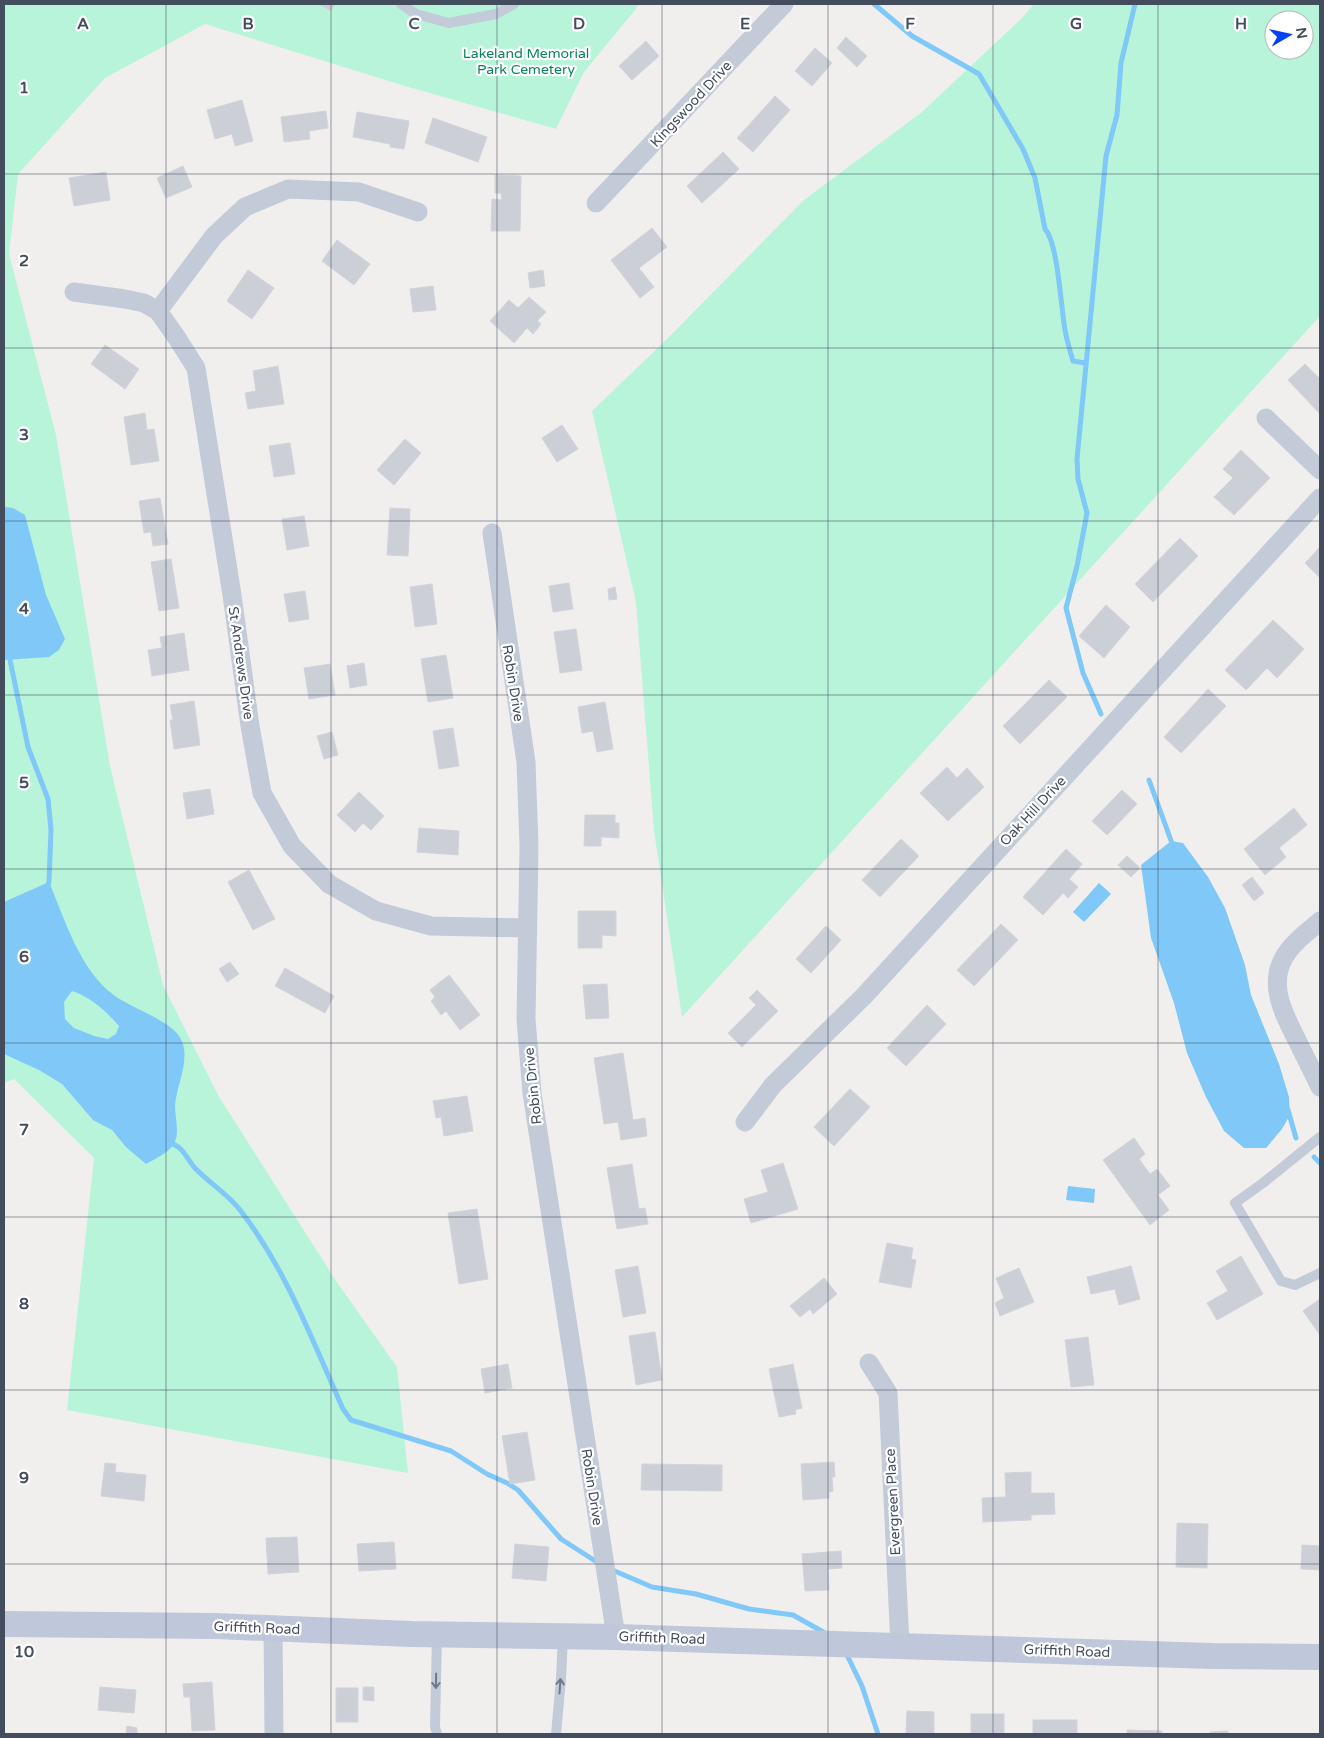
<svg xmlns="http://www.w3.org/2000/svg" width="1324" height="1738" viewBox="0 0 1324 1738" font-family="'Varela Round',sans-serif">
<style>
.green{fill:#b7f4da;fill-rule:evenodd}
.water{fill:#7fc8f7;fill-rule:evenodd}
.lines{fill:none;stroke-linecap:round;stroke-linejoin:round}
.stream{stroke:#7fc8f7;stroke-width:5}
.building{fill:#cdcfd7;stroke:#d2d3db}
.lane{stroke:#c3cad8;stroke-width:10}
.street{stroke:#c3cad8;stroke-width:19}
.secondary{stroke:#bfc7da;stroke-width:26}
.oneway{stroke:#707989}
.grid{fill:none;stroke:#444d5e;stroke-width:1;stroke-opacity:0.55}
.labels{text-anchor:middle;dominant-baseline:central;stroke-width:4.5;stroke-linejoin:round;paint-order:stroke}
.park-label{font-size:14px;fill:#0c835d;stroke:#fff}
.street-label{font-size:14px;fill:#444d5e;stroke:#fff}
.grid-label{font-size:16px;text-anchor:middle;font-weight:bold;fill:#444d5e;stroke:#fff;stroke-width:4.5;stroke-linejoin:round;paint-order:stroke}
</style>
<rect width="100%" height="100%" fill="#f1efee"/>
<g class="green">
<path d="M4,4H640L584,72L556,129L405,86L205,24L105,78L18,174L9,254L56,435L110,766L163,985L218,1095L336,1281L397,1367L408,1473L67,1410L94,1158L14,1079L4,1083Z"/>
<path d="M1034,4H1320V316L682,1017L654,831L636,602L592,411L666,340L804,200L922,112L1021,19ZM1274,20H1304V50H1274Z"/>
</g>
<g class="water">
<path d="M4,507L13,508L25,515L46,595L65,639L59,650L49,657L4,660Z"/>
<path d="M1171,841L1183,843L1208,877L1225,908L1245,965L1251,995L1279,1064L1289,1097L1290,1115L1282,1129L1266,1148H1244L1224,1131L1206,1097L1187,1053L1174,1003L1151,938L1141,865Z"/>
<path d="M49,882C65,920 80,971 115,996C132,1008 168,1020 179,1036C193,1056 176,1085 175,1106C175,1118 180,1133 174,1144C168,1153 155,1159 146,1164L126,1147L112,1130L93,1120L62,1084L39,1070L4,1054V902ZM72,991C91,997 107,1012 119,1026L116,1034L108,1039L94,1036L74,1028L65,1019L64,1002Z"/>
<path d="M1099,883L1111,894L1084,922L1073,912Z"/>
<path d="M1068,1186L1095,1189L1094,1203L1066,1200Z"/>
</g>
<g class="lines">
<g class="stream">
<path d="M874,4L912,36L979,74L1023,149L1035,178L1045,229C1058,243 1061,308 1065,330C1067,341 1070,351 1073,361L1085,363"/>
<path d="M9,655L28,747L48,799L51,830L49,882L47,888"/>
<path d="M1101,714L1083,673L1066,608L1077,566L1087,513L1078,479L1077,459L1106,156L1117,115L1121,63L1135,4"/>
<path d="M1149,780L1173,846"/>
<path d="M1288,1110L1296,1138"/>
<path d="M169,1143C183,1145 187,1160 195,1168C209,1183 228,1194 240,1210C286,1269 313,1342 343,1409L351,1420L451,1451L487,1474L507,1483L518,1490L561,1539L600,1564"/>
<path d="M1314,1157L1320,1163"/>
<path d="M610,1569L652,1587L696,1594L749,1609L793,1615L825,1633"/>
<path d="M846,1653L862,1686L878,1734"/>
</g>
</g>
<g class="building">
<path d="M319,4H335L331,11Z"/>
<path d="M846,37L867,56L857,67L837,48Z"/>
<path d="M646,41L659,56L632,80L619,66Z"/>
<path d="M815,48L832,63L812,86L795,71Z"/>
<path d="M775,96L790,110L753,152L737,138Z"/>
<path d="M242,100L253,141L235,146L232,134L215,139L207,110Z"/>
<path d="M326,111L328,128L309,131L310,139L284,142L281,117Z"/>
<path d="M357,112L409,121L404,149L390,147V144L353,137Z"/>
<path d="M433,118L487,137L478,162L425,143Z"/>
<path d="M723,152L739,169L702,203L687,186Z"/>
<path d="M183,166L192,187L166,198L157,178Z"/>
<path d="M106,172L110,200L74,206L69,178Z"/>
<path d="M495,175L521,176L520,231H491L492,199L502,200L501,193H495Z"/>
<path d="M652,228L667,247L639,268L654,287L640,298L611,260Z"/>
<path d="M337,240L370,264L354,285L322,261Z"/>
<path d="M248,270L274,288L252,319L227,301Z"/>
<path d="M543,270L545,286L530,288L528,273Z"/>
<path d="M433,286L436,310L413,312L410,289Z"/>
<path d="M529,297L546,312L537,321L541,324L533,334L527,328L514,343L490,321L509,300L518,308Z"/>
<path d="M105,345L139,369L125,389L91,364Z"/>
<path d="M1305,364L1320,379V414L1288,380Z"/>
<path d="M278,366L284,404L248,409L245,393L256,391L253,371Z"/>
<path d="M145,413L147,430L154,429L159,461L131,465L124,417Z"/>
<path d="M562,425L578,449L557,462L542,438Z"/>
<path d="M405,439L421,453L394,485L377,470Z"/>
<path d="M290,443L295,474L274,477L269,446Z"/>
<path d="M1241,450L1270,478L1234,515L1214,497L1233,478L1223,469Z"/>
<path d="M160,498L168,544L153,546L151,532L144,533L139,501Z"/>
<path d="M390,508L410,509L408,556L387,555Z"/>
<path d="M304,516L309,546L287,550L282,519Z"/>
<path d="M1180,538L1198,556L1153,602L1135,584Z"/>
<path d="M1320,547V578L1305,563Z"/>
<path d="M171,559L179,608L159,611L151,562Z"/>
<path d="M569,583L573,609L553,612L549,586Z"/>
<path d="M432,584L437,624L415,627L410,587Z"/>
<path d="M615,587L617,599L609,600L608,589Z"/>
<path d="M305,591L309,619L289,622L284,594Z"/>
<path d="M1106,605L1130,627L1104,658L1079,636Z"/>
<path d="M1273,620L1304,649L1277,678L1267,668L1246,690L1225,670Z"/>
<path d="M576,629L582,670L560,673L554,632Z"/>
<path d="M184,633L189,670L152,676L148,650L162,648L160,637Z"/>
<path d="M446,655L453,698L428,702L421,659Z"/>
<path d="M364,663L367,685L350,688L347,666Z"/>
<path d="M330,664L335,695L309,699L304,668Z"/>
<path d="M1049,680L1067,697L1020,744L1003,726Z"/>
<path d="M1208,689L1226,706L1181,753L1164,737Z"/>
<path d="M194,701L200,745L174,749L170,720H173L170,705Z"/>
<path d="M605,702L613,749L597,752L593,731L582,733L578,707Z"/>
<path d="M453,728L459,766L439,769L433,731Z"/>
<path d="M332,732L338,755L324,759L317,736Z"/>
<path d="M947,767L957,778L967,768L984,787L948,821L920,793Z"/>
<path d="M210,789L214,814L187,819L183,793Z"/>
<path d="M1122,790L1137,804L1107,835L1092,821Z"/>
<path d="M359,792L384,816L371,830L363,823L355,832L337,815Z"/>
<path d="M1294,808L1307,825L1279,848L1286,857L1265,875L1244,849Z"/>
<path d="M585,815H615V823H619V838L601,837V846H584Z"/>
<path d="M419,828L459,831L458,855L417,852Z"/>
<path d="M901,839L919,856L880,897L862,880Z"/>
<path d="M1066,849L1082,864L1069,879L1078,887L1068,898L1063,893L1043,915L1023,897Z"/>
<path d="M1127,856L1140,868L1131,877L1118,865Z"/>
<path d="M249,870L275,919L253,930L228,882Z"/>
<path d="M1252,877L1264,893L1254,901L1242,885Z"/>
<path d="M578,911H616V936L602,935V948H578Z"/>
<path d="M1001,924L1018,940L974,986L957,970Z"/>
<path d="M826,926L841,940L811,973L796,959Z"/>
<path d="M230,962L239,974L227,982L219,969Z"/>
<path d="M285,968L334,996L325,1013L275,986Z"/>
<path d="M449,975L480,1015L460,1030L446,1011L441,1015L431,1001L435,997L430,990Z"/>
<path d="M607,984L609,1018L586,1019L583,985Z"/>
<path d="M757,990L778,1011L742,1047L728,1033L756,1005L749,998Z"/>
<path d="M927,1005L946,1024L906,1066L887,1048Z"/>
<path d="M623,1053L633,1120L645,1118L647,1136L621,1140L618,1122L604,1124L594,1058Z"/>
<path d="M850,1089L870,1107L834,1146L814,1127Z"/>
<path d="M467,1096L473,1131L444,1136L441,1117L436,1118L433,1101Z"/>
<path d="M1134,1138L1145,1154L1139,1159L1150,1174L1157,1169L1170,1186L1158,1195L1169,1210L1150,1225L1103,1160Z"/>
<path d="M783,1163L798,1209L751,1223L744,1199L768,1192L761,1170Z"/>
<path d="M632,1164L639,1209L645,1208L648,1224L617,1229L607,1168Z"/>
<path d="M477,1209L488,1279L459,1284L448,1213Z"/>
<path d="M887,1243L913,1248L911,1259L916,1260L911,1288L879,1282Z"/>
<path d="M1241,1256L1263,1294L1217,1320L1207,1303L1228,1291L1216,1271Z"/>
<path d="M638,1266L646,1313L623,1317L615,1270Z"/>
<path d="M1131,1266L1140,1299L1119,1305L1115,1289L1091,1294L1087,1277Z"/>
<path d="M1019,1268L1034,1302L1000,1316L995,1303L1004,1298L996,1278Z"/>
<path d="M824,1278L837,1294L813,1314L810,1309L800,1317L790,1306Z"/>
<path d="M1320,1299V1335L1303,1311Z"/>
<path d="M655,1332L662,1380L636,1385L629,1336Z"/>
<path d="M1088,1337L1094,1385L1071,1387L1065,1340Z"/>
<path d="M508,1364L512,1388L485,1393L481,1369Z"/>
<path d="M793,1364L802,1408L795,1410L796,1414L779,1417L769,1369Z"/>
<path d="M527,1432L535,1480L510,1484L502,1436Z"/>
<path d="M834,1462L835,1477H832L833,1491L829,1492V1498L803,1500L801,1464Z"/>
<path d="M105,1463L116,1464L115,1472L146,1475L144,1501L101,1496Z"/>
<path d="M642,1464L722,1465V1491L641,1490Z"/>
<path d="M1031,1472V1493H1054L1055,1514L1031,1515V1520L983,1522L982,1498L1006,1497L1005,1473Z"/>
<path d="M1177,1523L1208,1524L1207,1568L1176,1567Z"/>
<path d="M297,1537L299,1572L268,1574L266,1538Z"/>
<path d="M394,1542L396,1569L359,1571L357,1544Z"/>
<path d="M515,1544L549,1547L546,1581L512,1578Z"/>
<path d="M1302,1545L1320,1546V1570L1301,1569Z"/>
<path d="M841,1551L842,1568L828,1569L829,1590L805,1591L802,1554Z"/>
<path d="M212,1682L215,1730L192,1731L190,1697H184L183,1684Z"/>
<path d="M100,1687L136,1690L134,1713L98,1710Z"/>
<path d="M363,1687H374V1701L363,1700Z"/>
<rect x="336" y="1688" width="22" height="34"/>
<path d="M907,1711L934,1712V1734H906Z"/>
<rect x="971" y="1714" width="33" height="20"/>
<rect x="1033" y="1720" width="44" height="14"/>
<path d="M127,1726L137,1728V1734H126Z"/>
<path d="M1127,1730L1162,1731V1734H1127Z"/>
<path d="M1228,1731V1734H1210V1732Z"/>
</g>
<g class="lines">
<g class="lane">
<path d="M401,4L416,14L449,23L496,14L514,4"/>
<path d="M1320,1137L1263,1183L1235,1203L1281,1281L1295,1285L1320,1273"/>
<path d="M437,1635L435,1727L437,1734"/>
<path d="M556,1734L561,1679L563,1636"/>
</g>
<g class="street">
<path d="M596,203L784,4"/>
<path d="M74,292L125,299L144,303L158,311L177,338L196,368L232,595L250,726L262,793L292,846L329,884L376,911L431,926L527,928"/>
<path d="M158,311L214,236L245,207L288,189L359,192L418,212"/>
<path d="M1266,418L1320,470"/>
<path d="M492,533L526,762L529,846L526,1019L532,1093L616,1637"/>
<path d="M1320,921C1310,930 1297,939 1289,950C1265,980 1283,1013 1298,1042C1305,1057 1313,1072 1320,1087"/>
<path d="M745,1122L773,1085L864,996L1320,498"/>
<path d="M869,1363L888,1393L900,1646"/>
<path d="M273,1628L274,1734"/>
</g>
<path class="secondary" d="M4,1624L215,1626L411,1634L616,1637L1212,1656L1320,1657"/>
</g>
<defs><path id="oneway-shaft" d="M-6 0H5M1.5-3L5.5 0L1.5 3" fill="none" stroke-width="1.6" stroke-linecap="round" stroke-linejoin="round" transform="scale(1.25)"/></defs>
<g class="oneway">
<use href="#oneway-shaft" transform="translate(436 1681) rotate(91)"/>
<use href="#oneway-shaft" transform="translate(560 1686) rotate(-86)"/>
</g>
<path class="grid" d="M166,4V1734M331,4V1734M497,4V1734M662,4V1734M828,4V1734M993,4V1734M1158,4V1734M4,174H1320M4,348H1320M4,521H1320M4,695H1320M4,869H1320M4,1043H1320M4,1217H1320M4,1390H1320M4,1564H1320"/>
<g class="labels">
<g class="park-label">
<text x="526" y="53">Lakeland Memorial<tspan x="526" dy="16">Park Cemetery</tspan></text>
</g>
<g class="street-label">
<text transform="translate(691 104) rotate(-47)">Kingswood Drive</text>
<text transform="translate(241 663) rotate(82)">St Andrews Drive</text>
<text transform="translate(513 683) rotate(81)">Robin Drive</text>
<text transform="translate(1033 811) rotate(-47)">Oak Hill Drive</text>
<text transform="translate(533 1086) rotate(-96)">Robin Drive</text>
<text transform="translate(592 1487) rotate(81)">Robin Drive</text>
<text transform="translate(893 1502) rotate(-93)">Evergreen Place</text>
<text transform="translate(257 1628) rotate(2)">Griffith Road</text>
<text transform="translate(662 1638) rotate(2)">Griffith Road</text>
<text transform="translate(1067 1651) rotate(2)">Griffith Road</text>
</g>
</g>
<g class="grid-label">
<text x="83" y="29">A</text>
<text x="248" y="29">B</text>
<text x="414" y="29">C</text>
<text x="579" y="29">D</text>
<text x="745" y="29">E</text>
<text x="910" y="29">F</text>
<text x="1076" y="29">G</text>
<text x="1241" y="29">H</text>
<text x="24" y="93">1</text>
<text x="24" y="266">2</text>
<text x="24" y="440">3</text>
<text x="24" y="614">4</text>
<text x="24" y="788">5</text>
<text x="24" y="962">6</text>
<text x="24" y="1135">7</text>
<text x="24" y="1309">8</text>
<text x="24" y="1483">9</text>
<text x="24" y="1657">10</text>
</g>
<rect width="1324" height="1738" fill="none" stroke="#444d5e" stroke-width="10"/>
<g transform="translate(1289 35) rotate(81)"><circle r="24" fill="#ffffff" stroke="#b4b8bf"/>
<path d="M0-4L9 19L0 12L-9 19Z" fill="#0341f7"/>
<text y="-8" font-size="14" font-weight="bold" text-anchor="middle" fill="#444d5e">N</text>
</g>
</svg>
